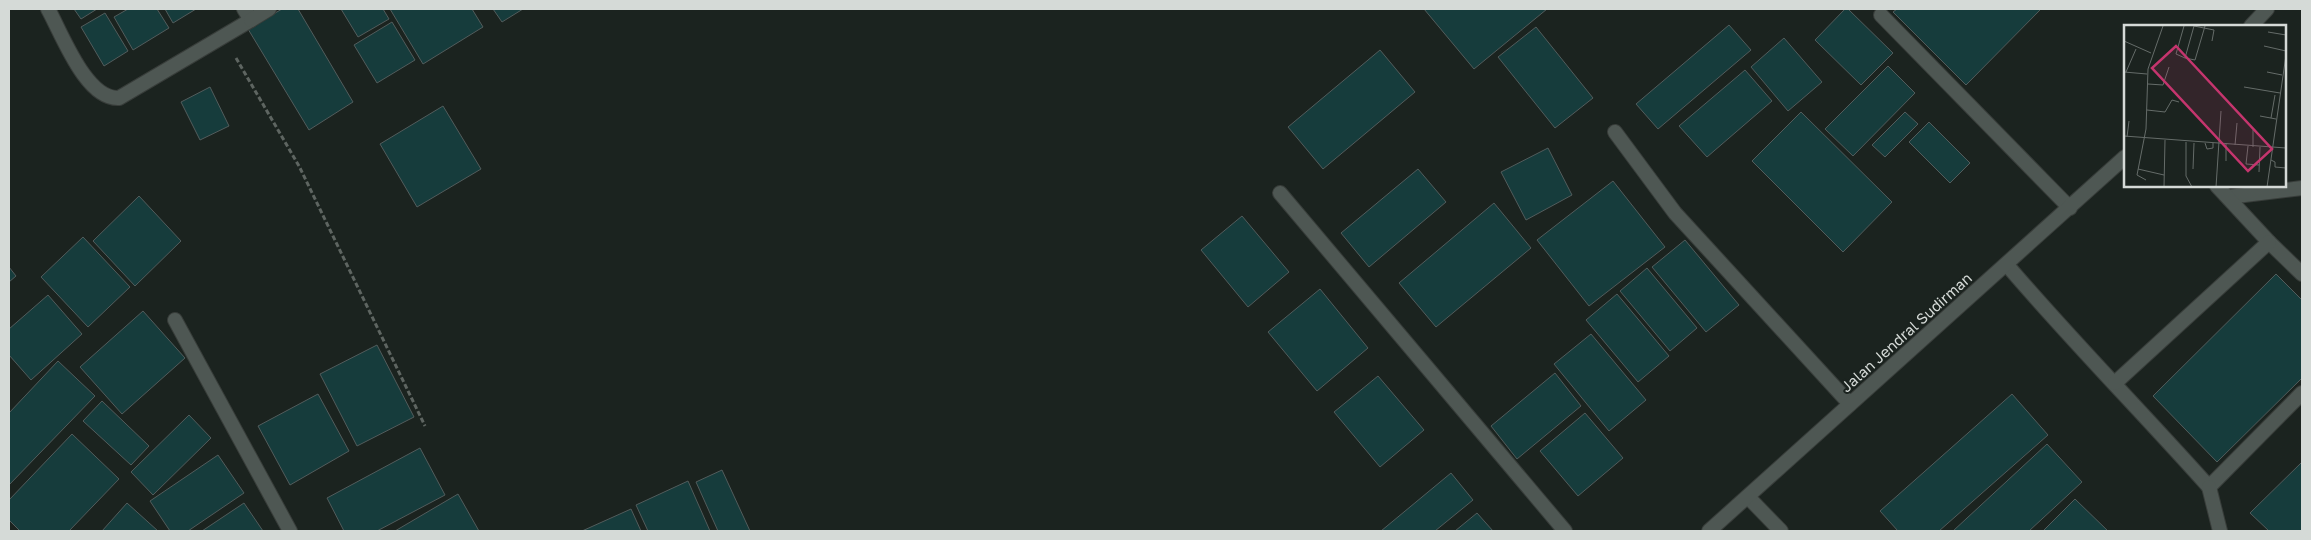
<svg xmlns="http://www.w3.org/2000/svg" width="2311" height="540" viewBox="0 0 2311 540" font-family="'Golos Text',sans-serif">
<style>
.building{fill:#163c3c;stroke:#525c5c}
.lines{fill:none;stroke-linecap:round;stroke-linejoin:round}
.service-casing{stroke:#383d3a;stroke-width:16}
.minor-casing{stroke:#383d3a;stroke-width:16}
.tertiary-casing{stroke:#383d3a;stroke-width:16}
.path{stroke:#5e6561;stroke-width:3;stroke-dasharray:5 2.5;stroke-linecap:butt}
.service{stroke:#4e5753;stroke-width:14}
.minor{stroke:#4e5753;stroke-width:14}
.tertiary{stroke:#4e5753;stroke-width:14}
.labels{text-anchor:middle;dominant-baseline:central;stroke-width:4;stroke-linejoin:round;paint-order:stroke}
.street-label{font-size:15px;fill:#d5dad7;stroke:#1b231f}
.inset-road{fill:none;stroke:#656c69;stroke-width:1}
.view{fill:#c5356e;fill-opacity:0.15;stroke:#c5356e;stroke-width:2.5}
.inset-edge{fill:none;stroke:#d5dad7;stroke-width:2.5}
</style>
<rect width="100%" height="100%" fill="#1b231f"/>
<g class="building">
<path d="M74,9H97L81,19Z"/>
<path d="M128,9H157L169,28L133,50L114,17Z"/>
<path d="M165,9H196L173,23Z"/>
<path d="M282,9H298L353,102L309,130L248,29Z"/>
<path d="M341,9H383L389,19L358,37Z"/>
<path d="M390,9H472L483,27L423,64Z"/>
<path d="M493,9H523L502,22Z"/>
<path d="M1424,9H1547L1474,69Z"/>
<path d="M1845,9H1848L1893,53L1861,85L1815,40Z"/>
<path d="M1897,9H2041L1966,85L1893,12Z"/>
<path d="M105,13L128,51L104,66L81,27Z"/>
<path d="M392,22L415,60L377,83L354,45Z"/>
<path d="M1729,25L1751,50L1658,129L1636,104Z"/>
<path d="M1536,27L1593,98L1555,128L1498,57Z"/>
<path d="M1784,38L1822,82L1788,111L1751,67Z"/>
<path d="M1380,50L1415,92L1323,169L1288,127Z"/>
<path d="M1888,66L1915,93L1853,156L1825,129Z"/>
<path d="M1745,70L1772,101L1707,157L1679,126Z"/>
<path d="M210,87L229,126L200,140L181,102Z"/>
<path d="M443,106L481,169L417,207L380,144Z"/>
<path d="M1801,112L1892,202L1843,252L1752,161Z"/>
<path d="M1905,112L1918,124L1885,157L1872,145Z"/>
<path d="M1929,122L1970,163L1950,183L1909,142Z"/>
<path d="M1548,148L1572,195L1526,220L1501,172Z"/>
<path d="M1418,169L1446,202L1369,267L1341,233Z"/>
<path d="M1613,181L1665,247L1589,306L1537,240Z"/>
<path d="M139,196L181,241L135,286L93,241Z"/>
<path d="M1494,203L1531,248L1436,327L1399,283Z"/>
<path d="M1242,216L1289,272L1248,307L1201,250Z"/>
<path d="M83,237L130,287L88,327L41,277Z"/>
<path d="M1685,240L1739,305L1706,332L1652,267Z"/>
<path d="M9,267L16,276L9,282Z"/>
<path d="M1647,268L1697,328L1670,351L1620,291Z"/>
<path d="M2276,274L2302,300V378L2217,462L2153,396Z"/>
<path d="M1320,289L1368,348L1317,391L1268,332Z"/>
<path d="M1617,294L1669,356L1638,382L1586,320Z"/>
<path d="M48,295L82,334L31,380L9,355V329Z"/>
<path d="M143,311L185,358L122,414L80,367Z"/>
<path d="M1591,334L1646,400L1609,431L1554,364Z"/>
<path d="M377,345L414,417L357,446L320,374Z"/>
<path d="M58,361L95,396L9,485V413Z"/>
<path d="M1555,373L1581,406L1517,459L1491,426Z"/>
<path d="M1378,376L1424,430L1380,467L1334,412Z"/>
<path d="M318,394L349,451L290,485L258,426Z"/>
<path d="M2012,394L2048,435L1939,531H1898L1880,511Z"/>
<path d="M102,401L149,446L131,465L83,421Z"/>
<path d="M1585,413L1623,458L1578,496L1540,451Z"/>
<path d="M189,415L211,438L153,495L131,472Z"/>
<path d="M72,434L119,479L69,531H20L9,520V500Z"/>
<path d="M2047,444L2082,482L2029,531H1953Z"/>
<path d="M420,448L445,495L377,531H344L327,498Z"/>
<path d="M218,455L244,493L188,531H170L150,501Z"/>
<path d="M2302,462V531H2269L2250,513Z"/>
<path d="M722,470L750,531H718L696,482Z"/>
<path d="M1451,473L1473,500L1435,531H1381Z"/>
<path d="M688,481L710,531H648L636,505Z"/>
<path d="M458,494L479,531H395Z"/>
<path d="M2075,499L2108,531H2043Z"/>
<path d="M127,503L158,531H102Z"/>
<path d="M244,503L263,531H202Z"/>
<path d="M631,509L641,531H582Z"/>
<path d="M1477,513L1493,531H1455Z"/>
</g>
<g class="lines">
<g class="service-casing">
<path id="service" d="M2228,197L2302,188"/>
</g>
<g class="minor-casing">
<g id="minor">
<path d="M48,9C62,34 86,100 119,98L251,20L244,9"/>
<path d="M1881,15L2070,208"/>
<path d="M251,20L269,9"/>
<path d="M1615,132L1675,213L1850,404"/>
<path d="M2217,186L2269,242L2302,274"/>
<path d="M1280,193L1565,531"/>
<path d="M2007,265C2072,341 2142,412 2209,487L2302,393"/>
<path d="M175,320L290,531"/>
<path d="M2115,383L2269,242"/>
<path d="M2209,487L2220,531"/>
<path d="M1748,497L1781,531"/>
</g>
</g>
<g class="tertiary-casing">
<g id="tertiary">
<path d="M2251,26L2267,9"/>
<path d="M1709,531L2125,157"/>
</g>
</g>
<path class="path" d="M236,58L299,166L425,426"/>
<use href="#service" class="service"/>
<use href="#minor" class="minor"/>
<use href="#tertiary" class="tertiary"/>
</g>
<g class="labels">
<g class="street-label">
<text transform="translate(1906 332) rotate(-42)">Jalan Jendral Sudirman</text>
</g>
</g>
<g transform="translate(2124 25)">
<rect width="162" height="162" fill="#1b231f"/>
<path class="inset-road" d="M60,1L52,29L61,33L70,1M70,1L90,5L88,16M144,7L162,10M0,16L27,28M140,21L162,26M61,33L71,35L81,1M0,47L23,49M2,47L12,24M143,47L158,50M24,59L39,60L45,42M120,62L156,68M23,85L41,87L48,75L55,77M136,91L152,94M147,93L151,70M0,111L162,123M3,112L5,96M62,117V151L68,162M81,118L83,124L89,123V118M111,120L113,98M124,121L122,139L135,140M129,122V105M147,135L151,137V142L162,143M102,136V119M14,144L40,150M69,144L70,118M135,147L136,122M22,155L13,150L22,104L24,44L39,1M40,162L41,115M92,162L97,86M143,162L162,30"/>
<path class="view" d="M52,21L148,124L124,146L28,43Z"/>
<rect width="162" height="162" class="inset-edge"/>
</g>
<rect width="2311" height="540" fill="none" stroke="#d5dad7" stroke-width="20"/>
</svg>
